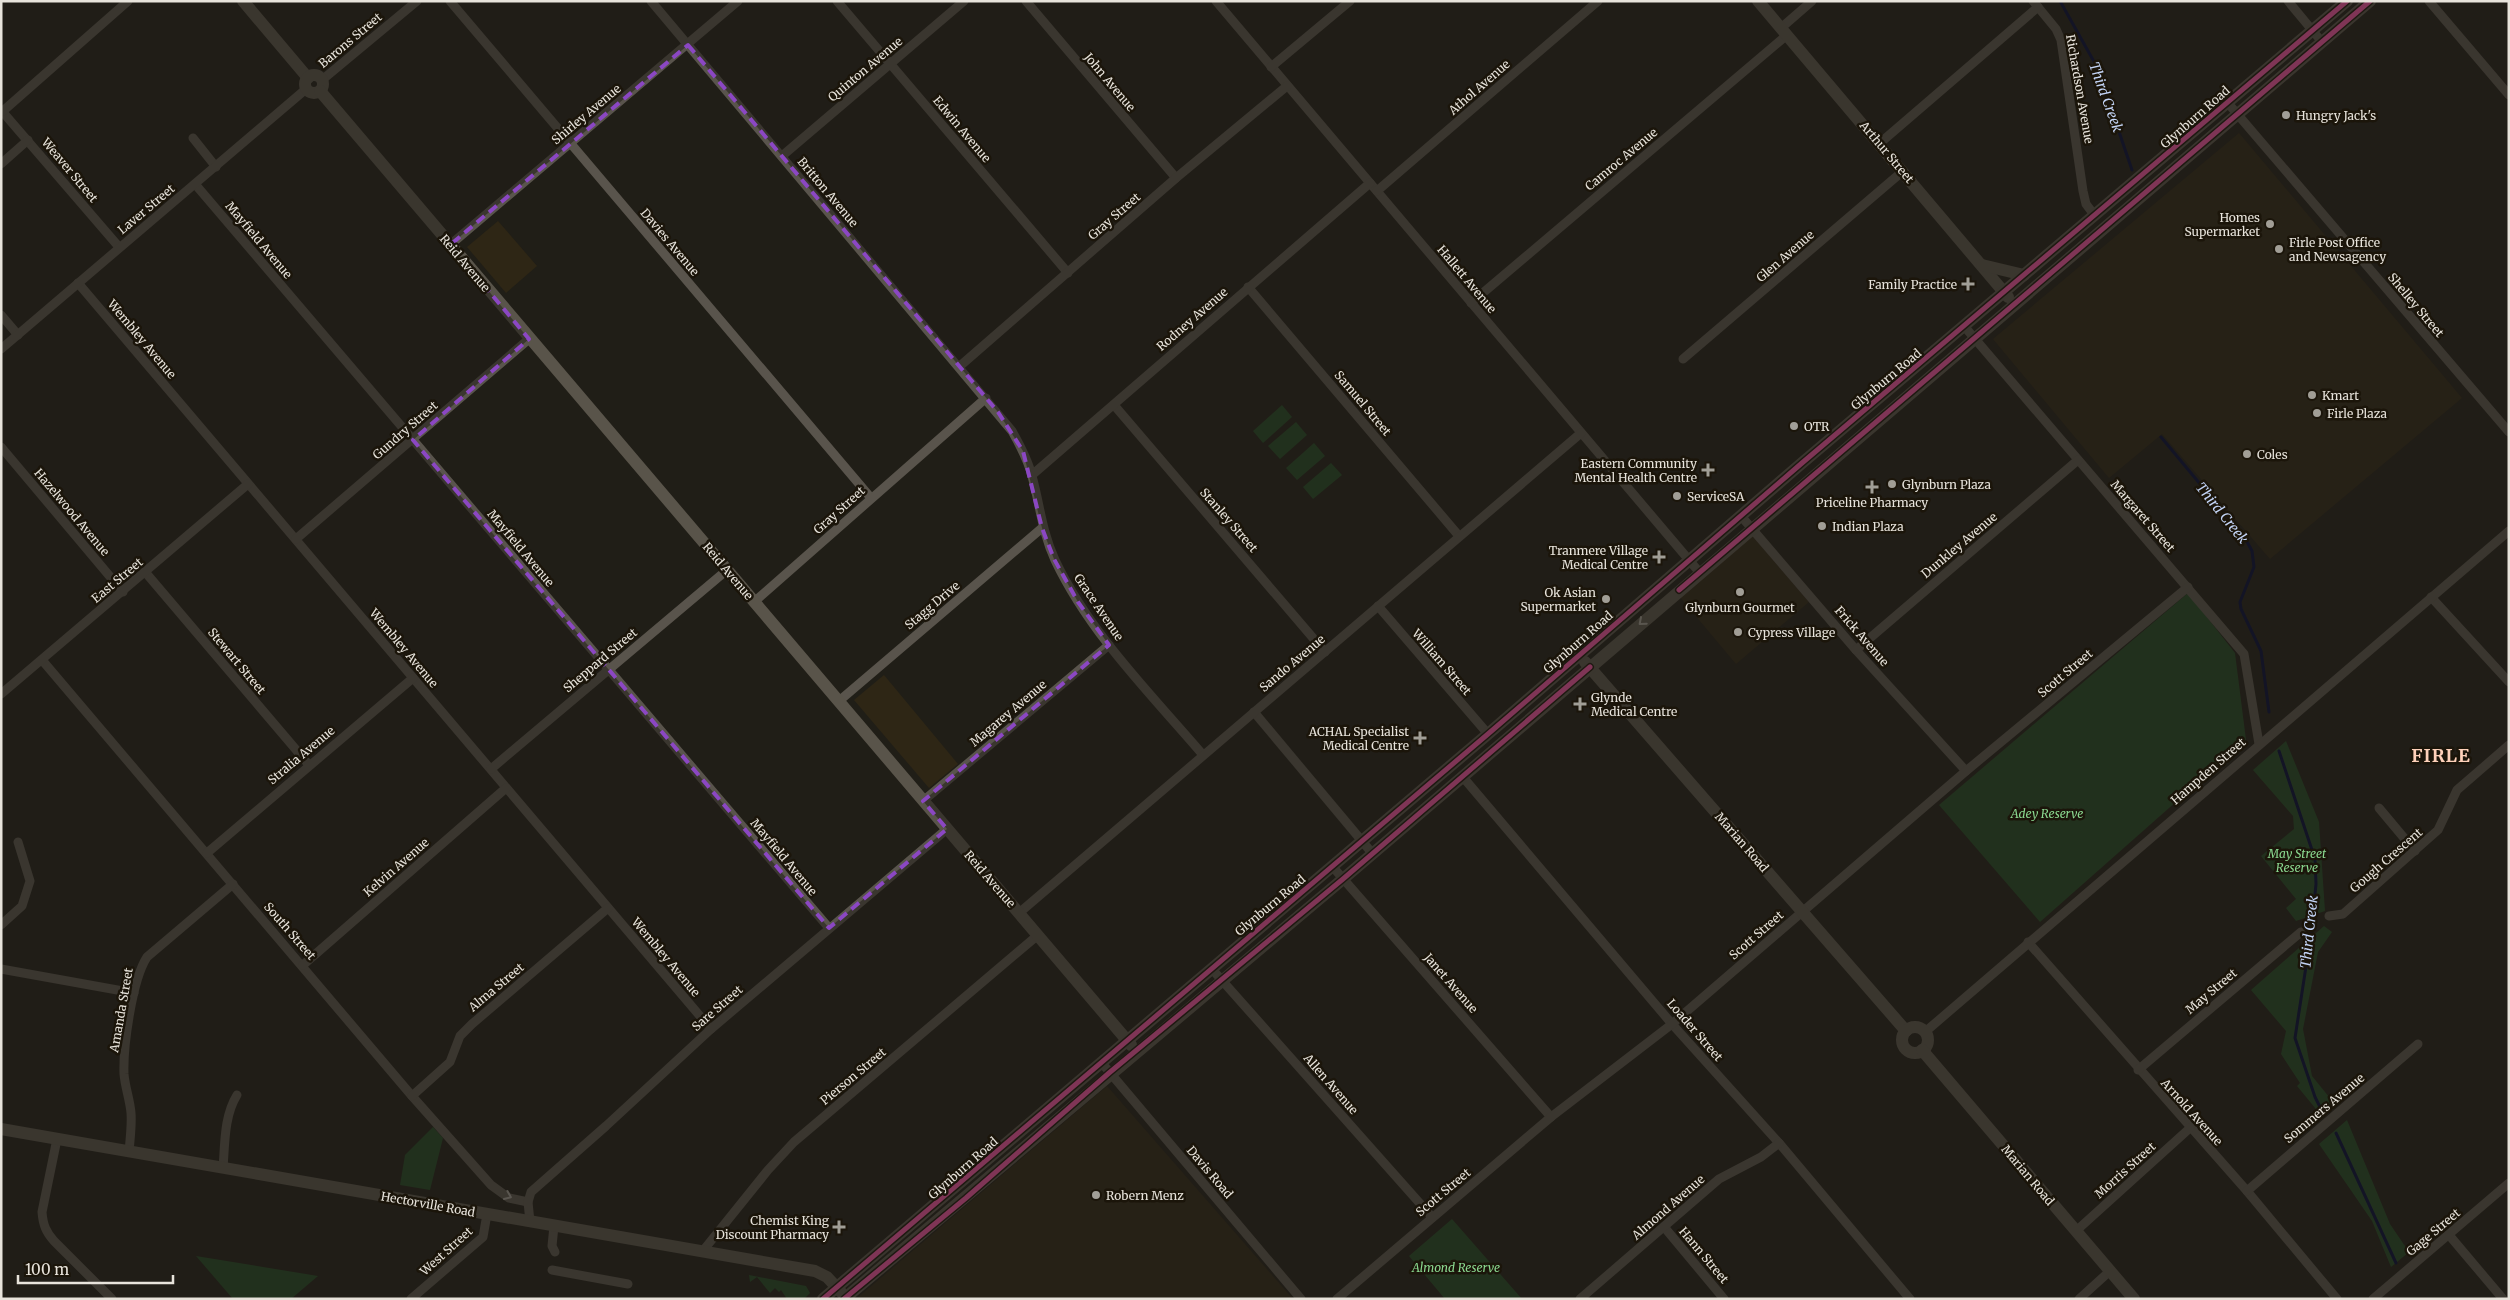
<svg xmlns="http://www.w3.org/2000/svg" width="2510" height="1300" viewBox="0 0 2510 1300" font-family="Merriweather,serif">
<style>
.built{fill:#2e2615}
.green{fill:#234825}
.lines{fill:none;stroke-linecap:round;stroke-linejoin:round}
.stream{stroke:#030937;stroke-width:3}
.street{stroke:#59544c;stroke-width:9}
.secondary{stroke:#59544a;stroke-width:12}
.cycleway-casing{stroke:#1b150a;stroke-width:8}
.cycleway{stroke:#f153a3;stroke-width:5}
.oneway{stroke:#a09c92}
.oneway2{stroke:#a09c94}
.marked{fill:none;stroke:#8b47c3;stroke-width:4;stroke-dasharray:10 6;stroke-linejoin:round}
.poi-dot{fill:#a19e96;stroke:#1b150a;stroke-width:2}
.labels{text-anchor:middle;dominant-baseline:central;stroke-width:5;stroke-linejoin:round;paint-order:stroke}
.street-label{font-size:12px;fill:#e7e3db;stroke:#1b150a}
.poi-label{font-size:12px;fill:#e7e3db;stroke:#1b150a;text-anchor:start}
.park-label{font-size:12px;font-style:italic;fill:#8bd990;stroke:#1b150a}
.water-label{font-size:14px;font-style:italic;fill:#c3d4f6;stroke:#1b150a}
.district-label{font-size:18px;font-weight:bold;letter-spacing:1px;fill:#fed1ba;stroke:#1b150a}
</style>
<rect width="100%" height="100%" fill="#201e17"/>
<g class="built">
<path d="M2239,133L2462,398L2270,559L2162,434L2109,478L1993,339Z"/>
<path d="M498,221L537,266L506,293L467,247Z"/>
<path d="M1751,534L1809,602L1736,664L1679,596Z"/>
<path d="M884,675L958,764L929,788L854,700Z"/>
<path d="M1107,1086L1293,1299H856Z"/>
</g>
<g class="green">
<path d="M1282,405L1292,417L1263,443L1253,431Z"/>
<path d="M1296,422L1307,435L1280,459L1268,446Z"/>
<path d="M1314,443L1325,456L1297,480L1286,468Z"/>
<path d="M1331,463L1342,475L1313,499L1303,487Z"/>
<path d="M2188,593L2235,653L2246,740L2040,922L1939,805Z"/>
<path d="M2286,741L2319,822L2325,911L2296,921L2286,908L2296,899L2261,856L2294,829L2293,816L2253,770Z"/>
<path d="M2324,926L2332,932L2318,952L2303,1029L2312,1076L2334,1103L2320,1114L2297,1086L2300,1083L2281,1054L2286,1031L2251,990Z"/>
<path d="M2347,1120L2390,1224L2409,1252L2391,1267L2372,1221L2319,1144Z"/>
<path d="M433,1127L443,1138L430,1190L400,1185L405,1155Z"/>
<path d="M1452,1219L1522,1299H1445L1409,1256Z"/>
<path d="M196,1256L318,1276L291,1299H233Z"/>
<path d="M749,1275L806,1286L810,1293L804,1299H787L781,1290L779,1292L775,1288L770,1293L757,1277L750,1282Z"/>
</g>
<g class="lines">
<g class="stream">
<path d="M2060,1L2097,67L2132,170"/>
<path d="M2161,437L2245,538L2252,551L2254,567L2240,602L2241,609L2261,651L2269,712"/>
<path d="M2279,751L2315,859L2316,884L2311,934L2295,1038L2315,1097L2323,1113"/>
<path d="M2336,1133L2396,1263"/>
</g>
<g class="street">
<path d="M450,1L871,498"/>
<path d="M651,1L1012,431C1020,445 1028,460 1032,476C1040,505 1042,532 1055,560C1090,634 1151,694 1203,755"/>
<path d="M837,1L1068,273"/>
<path d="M1026,1L1176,178"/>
<path d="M1216,1L1700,573"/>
<path d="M2033,1L2056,29L2061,40L2083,191L2086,204L2095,216"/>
<path d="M2288,1L2322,42"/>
<path d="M2429,1L2509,95"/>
<path d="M1781,28L1812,1"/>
<path d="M1271,67L1350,1"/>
<path d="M322,80L417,1"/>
<path d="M2227,102L2509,432"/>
<path d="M1,110L119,247"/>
<path d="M3,111L128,1"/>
<path d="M193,138L216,167"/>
<path d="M1880,143L2038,7"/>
<path d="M782,156L964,1"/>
<path d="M1,164L28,140"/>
<path d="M195,184L829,928"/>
<path d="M1377,191L1598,1"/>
<path d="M450,245L738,1"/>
<path d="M78,283L711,1029"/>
<path d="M1248,287L1459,536"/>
<path d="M1471,303L1787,35"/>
<path d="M1,315L18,335"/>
<path d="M1964,326L2244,654L2259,744"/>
<path d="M1,349L306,89"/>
<path d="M1683,359L1903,171"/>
<path d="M960,366L1176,178L1287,86"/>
<path d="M1114,405L1325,652"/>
<path d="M1,447L123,592"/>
<path d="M1032,475L1370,183"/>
<path d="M1741,516L1856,650L1966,771"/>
<path d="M296,539L529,339"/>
<path d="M146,573L309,765"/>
<path d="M2431,597L2509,682"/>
<path d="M754,602L986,398"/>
<path d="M1378,606L1488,734"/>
<path d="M1856,650L2078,460"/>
<path d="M42,660L412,1096L491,1185L509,1198L528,1202"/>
<path d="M1,694L248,484"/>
<path d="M839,701L1042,528"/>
<path d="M1254,712L1372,853"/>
<path d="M491,769L727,570"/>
<path d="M1462,776L1672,1024L1779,1143L1910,1299"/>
<path d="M923,801L1109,645"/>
<path d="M2379,808L2415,851"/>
<path d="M207,853L413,678"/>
<path d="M1332,866L1551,1117"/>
<path d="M1019,913L1581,433"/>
<path d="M2329,916L2343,914L2438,830L2457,790L2509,745"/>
<path d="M1,925L22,906L30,881L18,842"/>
<path d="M2028,942L2247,1191L2337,1299"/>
<path d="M303,965L506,788"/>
<path d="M1211,968L1432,1217"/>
<path d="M1,969L134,993"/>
<path d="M1925,1032L2509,531"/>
<path d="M1101,1062L1301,1299"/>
<path d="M2138,1070L2301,932"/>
<path d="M412,1096L450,1062L460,1036L472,1024L608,908"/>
<path d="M57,1139L42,1212C43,1225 46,1232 54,1241L112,1299"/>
<path d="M129,1152C130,1139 132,1125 131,1113C130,1100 125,1087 124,1074C123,1047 132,980 147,957L233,884"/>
<path d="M223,1168C225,1143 224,1116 237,1095"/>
<path d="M2247,1191L2418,1044"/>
<path d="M530,1222L528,1202L531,1192L606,1126L711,1029L947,829"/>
<path d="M554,1226L552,1246L555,1252"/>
<path d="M1665,1228L1724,1299"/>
<path d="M2076,1231L2190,1128"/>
<path d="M2449,1235L2503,1299"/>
<path d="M702,1252L768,1170L794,1142L1038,935"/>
<path d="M552,1270L628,1284"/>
<path d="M411,1299L483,1237L487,1214"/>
<path d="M1337,1299L1551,1117L1672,1024L1966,771L2188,587"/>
<path d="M1580,1299L1719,1179L1761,1157L1779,1143"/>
<path d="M2079,1299L2110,1271"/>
<path d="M2373,1299L2509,1183"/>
</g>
<g class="secondary">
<path d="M243,1L308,78"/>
<path d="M1758,1L2008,297"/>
<circle cx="314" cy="84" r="9"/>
<path d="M320,91L1131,1045"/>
<path d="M1982,265L2024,275"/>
<path d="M1585,662L1906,1031"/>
<circle cx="1915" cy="1040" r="13"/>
<path d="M1922,1050L2134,1299"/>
<path d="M1,1129L815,1271L827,1277L841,1292"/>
<path d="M823,1299L1488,734L1802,463L2347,1"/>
<path d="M844,1299L1343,879L2370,1"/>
</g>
<g class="cycleway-casing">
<g id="cycleway">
<path d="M1679,590L2370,1"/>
<path d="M823,1299L1488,734L1802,463L2347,1"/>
<path d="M844,1299L966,1198L1109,1073L1343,879L1590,667"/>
</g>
</g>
<use href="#cycleway" class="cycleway"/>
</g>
<defs><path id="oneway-chevron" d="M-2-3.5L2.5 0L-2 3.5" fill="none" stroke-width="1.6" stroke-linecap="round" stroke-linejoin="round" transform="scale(1.25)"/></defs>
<use class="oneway" href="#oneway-chevron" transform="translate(1642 622) rotate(139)"/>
<use class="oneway2" href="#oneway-chevron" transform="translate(508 1196) rotate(23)"/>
<path d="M0 0H2510V1300H0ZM688,45L998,412L1023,451L1042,528L1054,559L1078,602L1109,645L923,801L947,829L829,928L413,440L529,339L450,245Z" fill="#201e17" fill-opacity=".55" fill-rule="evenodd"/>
<path class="marked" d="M688,45L998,412L1023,451L1042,528L1054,559L1078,602L1109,645L923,801L947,829L829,928L413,440L529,339L450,245Z"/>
<g class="poi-dot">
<circle cx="2286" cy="115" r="5"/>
<circle cx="2270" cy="224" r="5"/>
<circle cx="2279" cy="249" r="5"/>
<path d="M1965.5 276.5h5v5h5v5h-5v5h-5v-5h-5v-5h5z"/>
<circle cx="2312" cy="395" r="5"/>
<circle cx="2317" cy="413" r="5"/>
<circle cx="1794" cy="426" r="5"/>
<circle cx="2247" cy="454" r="5"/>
<path d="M1705.5 462.5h5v5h5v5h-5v5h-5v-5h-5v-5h5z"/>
<circle cx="1892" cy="484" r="5"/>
<path d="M1869.5 479.5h5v5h5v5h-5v5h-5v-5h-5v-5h5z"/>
<circle cx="1677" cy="496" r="5"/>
<circle cx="1822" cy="526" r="5"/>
<path d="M1656.5 549.5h5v5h5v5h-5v5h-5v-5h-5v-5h5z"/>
<circle cx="1740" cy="592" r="5"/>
<circle cx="1606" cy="599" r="5"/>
<circle cx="1738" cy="632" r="5"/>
<path d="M1577.5 696.5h5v5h5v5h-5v5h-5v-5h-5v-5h5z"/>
<path d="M1417.5 730.5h5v5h5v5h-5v5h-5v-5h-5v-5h5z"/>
<circle cx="1096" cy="1195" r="5"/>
<path d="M836.5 1219.5h5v5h5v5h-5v5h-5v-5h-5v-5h5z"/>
</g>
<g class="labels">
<g class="street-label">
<text transform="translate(350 40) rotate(-40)">Barons Street</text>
<text transform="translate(865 69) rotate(-40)">Quinton Avenue</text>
<text transform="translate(1110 82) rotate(50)">John Avenue</text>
<text transform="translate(1479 87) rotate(-41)">Athol Avenue</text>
<text transform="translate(2080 89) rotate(80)">Richardson Avenue</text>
<text transform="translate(586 114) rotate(-40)">Shirley Avenue</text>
<text transform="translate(2195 117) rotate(-41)">Glynburn Road</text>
<text transform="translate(962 129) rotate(50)">Edwin Avenue</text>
<text transform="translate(1887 152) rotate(50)">Arthur Street</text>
<text transform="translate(1621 159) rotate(-40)">Camroc Avenue</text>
<text transform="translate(70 170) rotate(50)">Weaver Street</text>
<text transform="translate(828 192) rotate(50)">Britton Avenue</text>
<text transform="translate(146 209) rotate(-40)">Laver Street</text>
<text transform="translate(1114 216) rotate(-41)">Gray Street</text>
<text transform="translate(259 240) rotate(50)">Mayfield Avenue</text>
<text transform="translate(670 242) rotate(50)">Davies Avenue</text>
<text transform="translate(1785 256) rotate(-41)">Glen Avenue</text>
<text transform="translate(465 263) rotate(50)">Reid Avenue</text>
<text transform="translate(1467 279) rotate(50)">Hallett Avenue</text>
<text transform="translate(2416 305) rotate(50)">Shelley Street</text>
<text transform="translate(1192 319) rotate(-41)">Rodney Avenue</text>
<text transform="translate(142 339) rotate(50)">Wembley Avenue</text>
<text transform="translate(1886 379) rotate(-40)">Glynburn Road</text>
<text transform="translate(1363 403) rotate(50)">Samuel Street</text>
<text transform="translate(405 430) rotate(-41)">Gundry Street</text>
<text transform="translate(839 510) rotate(-42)">Gray Street</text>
<text transform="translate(72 512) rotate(50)">Hazelwood Avenue</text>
<text transform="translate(2143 516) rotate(49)">Margaret Street</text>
<text transform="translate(1229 520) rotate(49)">Stanley Street</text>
<text transform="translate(1959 545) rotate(-40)">Dunkley Avenue</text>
<text transform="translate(521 548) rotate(50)">Mayfield Avenue</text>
<text transform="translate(728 571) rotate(50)">Reid Avenue</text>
<text transform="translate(117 580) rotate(-40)">East Street</text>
<text transform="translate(932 605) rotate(-40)">Stagg Drive</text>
<text transform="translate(1099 607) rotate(56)">Grace Avenue</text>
<text transform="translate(1862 636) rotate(49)">Frick Avenue</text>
<text transform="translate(1578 642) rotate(-41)">Glynburn Road</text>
<text transform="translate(404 648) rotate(50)">Wembley Avenue</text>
<text transform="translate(600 660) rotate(-40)">Sheppard Street</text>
<text transform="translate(237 661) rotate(50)">Stewart Street</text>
<text transform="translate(1442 662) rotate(49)">William Street</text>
<text transform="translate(1292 663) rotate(-40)">Sando Avenue</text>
<text transform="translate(2065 673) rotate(-40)">Scott Street</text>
<text transform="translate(1008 713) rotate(-40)">Magarey Avenue</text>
<text transform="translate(301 755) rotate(-40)">Stralia Avenue</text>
<text transform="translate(2208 771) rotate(-41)">Hampden Street</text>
<text transform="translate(1742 842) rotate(49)">Marian Road</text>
<text transform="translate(784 857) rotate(50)">Mayfield Avenue</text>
<text transform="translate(2386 860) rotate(-41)">Gough Crescent</text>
<text transform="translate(396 867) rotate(-41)">Kelvin Avenue</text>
<text transform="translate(990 879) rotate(49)">Reid Avenue</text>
<text transform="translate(1270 905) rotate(-40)">Glynburn Road</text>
<text transform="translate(290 931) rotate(49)">South Street</text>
<text transform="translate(1756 935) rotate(-41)">Scott Street</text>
<text transform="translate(666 957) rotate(50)">Wembley Avenue</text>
<text transform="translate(1451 983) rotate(49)">Janet Avenue</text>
<text transform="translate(496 987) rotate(-40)">Alma Street</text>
<text transform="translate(2211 991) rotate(-40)">May Street</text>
<text transform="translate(717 1008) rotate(-41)">Sare Street</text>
<text transform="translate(121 1010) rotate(-80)">Amanda Street</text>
<text transform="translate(1695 1030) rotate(49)">Loader Street</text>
<text transform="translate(853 1076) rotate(-40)">Pierson Street</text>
<text transform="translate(1331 1084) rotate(49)">Allen Avenue</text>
<text transform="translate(2324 1108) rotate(-40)">Sommers Avenue</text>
<text transform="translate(2192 1112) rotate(48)">Arnold Avenue</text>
<text transform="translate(963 1168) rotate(-41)">Glynburn Road</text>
<text transform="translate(2125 1170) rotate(-42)">Morris Street</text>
<text transform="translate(1210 1172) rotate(50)">Davis Road</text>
<text transform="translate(2028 1175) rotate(50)">Marian Road</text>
<text transform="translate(1443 1192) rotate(-40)">Scott Street</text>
<text transform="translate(428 1204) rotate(10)">Hectorville Road</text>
<text transform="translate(1668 1207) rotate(-41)">Almond Avenue</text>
<text transform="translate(2433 1232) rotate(-40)">Gage Street</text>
<text transform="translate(446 1251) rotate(-42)">West Street</text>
<text transform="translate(1704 1255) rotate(50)">Hann Street</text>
</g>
<g class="poi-label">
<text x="2296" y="115">Hungry Jack's</text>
<text x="2260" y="217" text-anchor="end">Homes<tspan x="2260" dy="14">Supermarket</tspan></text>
<text x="2289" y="242">Firle Post Office<tspan x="2289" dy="14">and Newsagency</tspan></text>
<text x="1957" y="284" text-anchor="end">Family Practice</text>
<text x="2322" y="395">Kmart</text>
<text x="2327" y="413">Firle Plaza</text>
<text x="1804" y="426">OTR</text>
<text x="2257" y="454">Coles</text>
<text x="1697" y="463" text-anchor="end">Eastern Community<tspan x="1697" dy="14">Mental Health Centre</tspan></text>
<text x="1902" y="484">Glynburn Plaza</text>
<text x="1687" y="496">ServiceSA</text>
<text x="1872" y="502" text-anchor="middle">Priceline Pharmacy</text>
<text x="1832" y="526">Indian Plaza</text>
<text x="1648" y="550" text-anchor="end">Tranmere Village<tspan x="1648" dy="14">Medical Centre</tspan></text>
<text x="1596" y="592" text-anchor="end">Ok Asian<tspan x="1596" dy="14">Supermarket</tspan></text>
<text x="1740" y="607" text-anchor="middle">Glynburn Gourmet</text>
<text x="1748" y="632">Cypress Village</text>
<text x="1591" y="697">Glynde<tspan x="1591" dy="14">Medical Centre</tspan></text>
<text x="1409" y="731" text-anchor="end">ACHAL Specialist<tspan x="1409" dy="14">Medical Centre</tspan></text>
<text x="1106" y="1195">Robern Menz</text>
<text x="829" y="1220" text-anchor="end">Chemist King<tspan x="829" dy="14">Discount Pharmacy</tspan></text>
</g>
<g class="park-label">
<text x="2047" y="813">Adey Reserve</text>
<text x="2297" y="853">May Street<tspan x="2297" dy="14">Reserve</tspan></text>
<text x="1456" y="1267">Almond Reserve</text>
</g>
<g class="water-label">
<text transform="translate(2106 97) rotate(70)">Third Creek</text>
<text transform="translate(2222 513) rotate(51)">Third Creek</text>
<text transform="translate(2309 932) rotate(-84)">Third Creek</text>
</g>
<g class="district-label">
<text x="2441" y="755">FIRLE</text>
</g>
</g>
<rect width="2510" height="1300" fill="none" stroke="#e7e3db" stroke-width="5"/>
<path d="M18 1275v8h155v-8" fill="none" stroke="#e7e3db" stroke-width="2.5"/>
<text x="25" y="1275" font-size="15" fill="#e7e3db" stroke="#1b150a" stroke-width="4" paint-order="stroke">100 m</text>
</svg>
